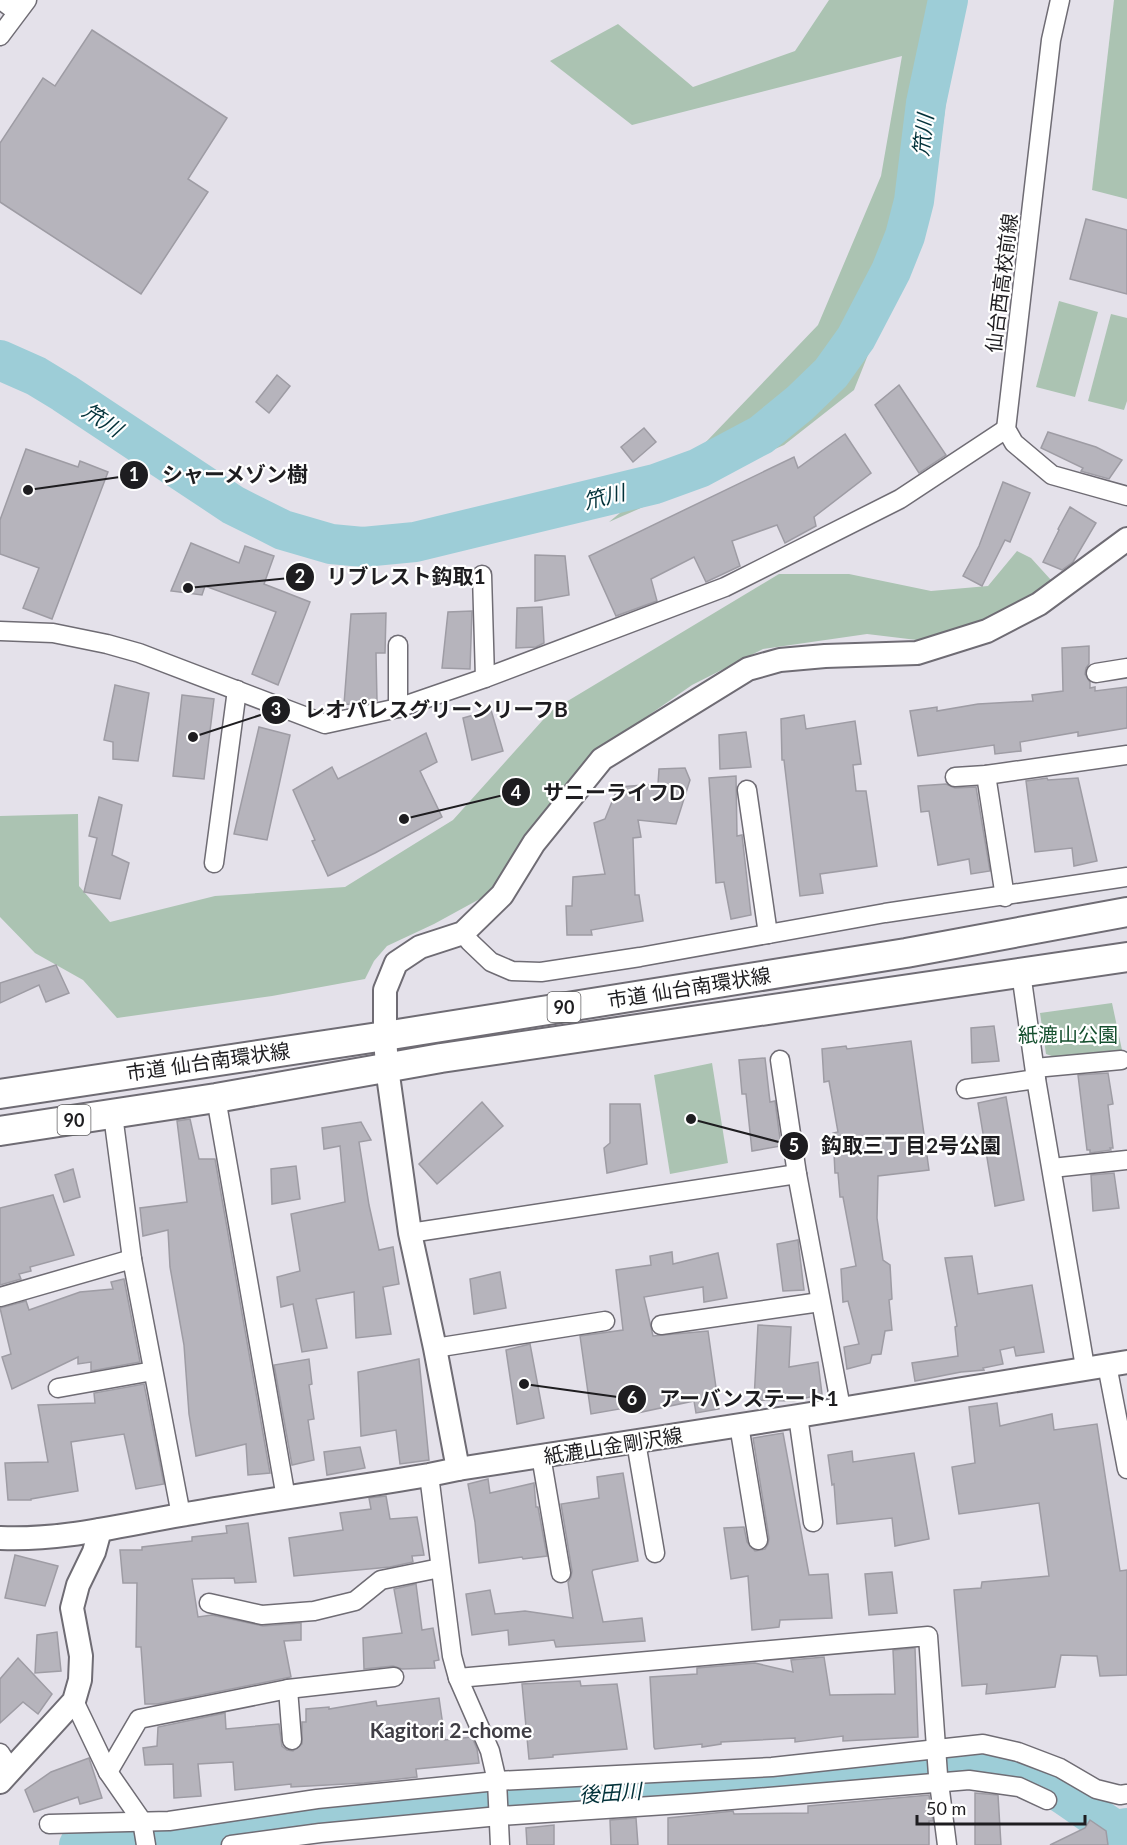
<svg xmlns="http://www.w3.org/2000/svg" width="1127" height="1845" viewBox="0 0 1127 1845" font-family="Lato,'Noto Sans JP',sans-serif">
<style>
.green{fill:#abc3b2}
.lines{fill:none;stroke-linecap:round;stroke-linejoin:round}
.river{stroke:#9dcdd7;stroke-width:40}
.building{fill:#b6b4bc;stroke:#9e9ca4;stroke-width:1.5}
.minor-casing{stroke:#6f6c74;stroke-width:21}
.tertiary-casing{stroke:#6f6c74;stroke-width:26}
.primary-casing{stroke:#6f6c74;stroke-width:32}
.minor{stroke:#fff;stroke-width:18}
.tertiary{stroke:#fff;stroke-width:22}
.primary{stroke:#fff;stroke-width:28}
.labels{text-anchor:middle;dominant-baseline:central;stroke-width:4.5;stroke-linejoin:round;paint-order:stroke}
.shield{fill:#fff;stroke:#626163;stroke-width:1.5}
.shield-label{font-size:18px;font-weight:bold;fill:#1e1d20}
.street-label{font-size:20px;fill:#1e1d20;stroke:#fff}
.park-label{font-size:20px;fill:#154f2e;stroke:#fff}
.water-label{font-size:21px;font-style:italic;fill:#023139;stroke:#fff}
.neighbourhood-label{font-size:21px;font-weight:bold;fill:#3f3d44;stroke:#fff}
.leader{fill:none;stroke:#1e1d20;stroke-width:2}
.callout-dot{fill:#1e1d20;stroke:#fff;stroke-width:2}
.mark-label{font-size:18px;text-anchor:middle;font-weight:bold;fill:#fff}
.callout-label{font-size:21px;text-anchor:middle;font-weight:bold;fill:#1e1d20;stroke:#fff;stroke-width:4.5;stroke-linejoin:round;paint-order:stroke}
</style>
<rect width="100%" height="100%" fill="#e4e1ea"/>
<g class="green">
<path d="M829,0H956L950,74L934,189L854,390L784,445L609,522L705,443L818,325L881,176L902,56L632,125L550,61L618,24L693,87L795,51Z"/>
<path d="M1114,0H1127V199L1092,190Z"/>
<path d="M1059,301L1098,312L1075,397L1036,387Z"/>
<path d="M1111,314L1127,318V401L1124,410L1088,401Z"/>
<path d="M1017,551L1031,558L1051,580L1025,601L997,619L917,640L867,634L763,649L692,685L599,750L520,847L487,895L434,924L387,946L374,961L365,979L272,996L117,1018L83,980L35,953L0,917V816L78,814L79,886L110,922L215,896L345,887L453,820L551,711L779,574H849L931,591L988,586Z"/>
<path d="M1112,1003L1122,1050L1063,1060L1046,1054L1040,1013Z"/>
<path d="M712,1063L728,1163L670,1174L654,1075Z"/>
</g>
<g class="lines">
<g class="river">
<path d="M0,360L36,376L64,393L233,505L283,530L331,544L363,547L415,542L655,484L699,468L761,435L800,403L831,373L856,338L891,271L905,236L914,201L926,103L948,0"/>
<path d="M79,1845L246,1830L327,1813L961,1765C995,1769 1030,1774 1060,1792C1079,1804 1096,1818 1115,1830L1127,1828"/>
</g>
</g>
<g class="building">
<path d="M92,30L227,118L188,179L208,192L141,294L0,202V143L43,78L55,86Z"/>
<path d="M1086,219L1127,230V294L1070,279Z"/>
<path d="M277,375L290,386L269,413L256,402Z"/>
<path d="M899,385L946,455L919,473L875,405Z"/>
<path d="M644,428L656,442L633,462L621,447Z"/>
<path d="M1048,432L1096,447L1122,460L1109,479L1084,472L1081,471L1083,468L1041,448Z"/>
<path d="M845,434L871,473L814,517L816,526L785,543L777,525L732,541L740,566L706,582L694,557L651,579L657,601L616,616L589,556L794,457L798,468Z"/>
<path d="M26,449L78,467L80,461L108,472L52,619L23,608L39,568L0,554V520Z"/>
<path d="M1003,482L1030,493L1010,542L1005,540L982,586L963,576L979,546Z"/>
<path d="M1070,507L1096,523L1073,562L1062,570L1043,562L1059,530L1058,529Z"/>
<path d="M191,543L239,563L245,546L274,556L264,584L310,602L278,685L252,674L276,612L205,586L202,595L171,591Z"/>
<path d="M535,555L565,556L569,595L535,601Z"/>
<path d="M542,607L544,643L536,647L516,648L517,608Z"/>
<path d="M472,611L470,669L442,668L448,612Z"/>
<path d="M386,613L385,653H376L377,701L360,705L344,704L351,614Z"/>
<path d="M1089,646V664L1086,668L1085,674L1090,682V688L1095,687V691L1127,687V728L1078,736V732L1020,742L1021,751L995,754L994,745L918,756L910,711L937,707V711L978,704L1033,701L1032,695L1063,691L1062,648Z"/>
<path d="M115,685L149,693L138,761L113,759V742L104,740Z"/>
<path d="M182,695L214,699L204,779L173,776Z"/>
<path d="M491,710L503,751L472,760L463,718Z"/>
<path d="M804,715L806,729L855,721L861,764L853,765L856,791H866L877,866L820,874L823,893L800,896L784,760H782L781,719Z"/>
<path d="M259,727L290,735L267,840L234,834Z"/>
<path d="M746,732L751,767L720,769L719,735Z"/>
<path d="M426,733L437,762L420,771L442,817L375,853L328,876L312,841L315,840L293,790L332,767L338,779Z"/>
<path d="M685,768L690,780L676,824L638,820L641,837L633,838L635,895H639L643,921L591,930L592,935H567L566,906H572L573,877L605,874L594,823L605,819L618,787L658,784L659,769Z"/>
<path d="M736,776L737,836L742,835L751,915L731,919L724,882L716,883L709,778Z"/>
<path d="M1047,778L1048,780L1078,778L1097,861L1074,866L1072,848L1035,852L1026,781Z"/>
<path d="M946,784L955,788L976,787L990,871L971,874L969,859L938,865L929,811L921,812L918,786Z"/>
<path d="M99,797L122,805L112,855L129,863L120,899L84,892L97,838L89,836Z"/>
<path d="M56,965L69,993L46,1002L39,985L0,1003V983Z"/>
<path d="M994,1026L999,1061L972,1063L971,1028Z"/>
<path d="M911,1041L929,1170L878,1176L877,1218L883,1260L890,1265L892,1299L889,1300L892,1330L885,1331L881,1354L872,1355L870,1363L847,1369L844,1347L859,1344L848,1301L843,1302L841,1269L856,1266L843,1197H840L838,1173H835L833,1133L838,1132L829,1081L824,1082L822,1049L846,1046L847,1049Z"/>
<path d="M765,1058L770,1102L775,1101L781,1146L752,1151L746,1094H742L739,1060Z"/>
<path d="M1108,1073L1113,1104L1108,1105L1113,1148H1110L1111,1150L1090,1153V1150H1087L1078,1075Z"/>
<path d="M1006,1097L1024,1200L995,1206L978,1103Z"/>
<path d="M482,1102L503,1126L437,1184L419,1164Z"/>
<path d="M610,1104H640L647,1164L607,1173L604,1148L610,1143Z"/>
<path d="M190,1119L199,1159H215L270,1473L248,1475L246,1444L196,1456L189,1414L184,1345L170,1267L168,1230L143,1236L140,1208L187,1202L177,1121Z"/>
<path d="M361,1122L371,1140L359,1142L369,1205L379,1250L393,1247L399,1284L383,1287L391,1334L356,1338L354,1292L316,1299L327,1348L302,1352L293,1304L281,1307L277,1277L300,1271L291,1214L345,1202L340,1146L324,1149L322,1128Z"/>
<path d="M296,1166L300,1199L272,1204L271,1169Z"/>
<path d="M73,1169L80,1197L64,1202L55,1175Z"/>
<path d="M1114,1173L1119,1208L1093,1211L1091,1175Z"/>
<path d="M53,1195L74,1255L30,1267L31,1271L19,1274L21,1279L0,1285V1208Z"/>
<path d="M798,1240L804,1290L783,1291L777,1244Z"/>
<path d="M672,1252L673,1264L718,1253L727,1298L704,1302L703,1287L644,1297L653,1336L708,1331L719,1409L696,1413L694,1401L637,1413L636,1406L591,1414L580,1336L623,1330L616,1270L651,1265L650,1256Z"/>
<path d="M972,1256L978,1294L1032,1285L1044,1352L1016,1356L1014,1347L1000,1350L1003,1364L983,1368L984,1370L961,1372L915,1381L912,1363L958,1356L955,1327L957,1326L945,1258Z"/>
<path d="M500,1272L506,1308L474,1314L470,1279Z"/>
<path d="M124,1279L140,1362L91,1371V1362L78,1364V1357L12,1389L2,1357L11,1354L0,1308L26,1301L29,1310L80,1292L113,1289L111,1282Z"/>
<path d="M758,1325L791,1327L789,1367L818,1362L822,1394L794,1401L754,1400Z"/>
<path d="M530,1344L544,1418L517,1424L506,1350Z"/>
<path d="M309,1359L312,1384L309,1385L314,1419L308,1420L314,1460L292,1465L274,1365Z"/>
<path d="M419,1359L429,1460L400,1464L396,1430L361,1436L358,1372Z"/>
<path d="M144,1384L164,1484L136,1489L124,1434L71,1442L78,1491L31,1499V1500H8L5,1463L48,1462L38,1405L95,1403L94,1393Z"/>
<path d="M997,1403L1000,1426L1052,1414L1054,1430L1097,1424L1120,1571L1127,1570V1675L1100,1676L1097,1656L1061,1655L1055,1687L986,1694L987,1684L962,1686L954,1590L981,1588L982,1582L1049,1576L1039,1503L959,1514L952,1467L975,1463L969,1407Z"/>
<path d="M783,1433L809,1575L828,1574L832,1618L780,1620L779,1627L752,1630L748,1576L731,1579L724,1528L744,1527L747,1542L755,1551L765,1549L768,1544L769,1538L753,1438Z"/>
<path d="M360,1447L365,1468L327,1475L324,1452Z"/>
<path d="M852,1451L853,1462L914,1453L929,1539L895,1546L892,1518L837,1524L834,1484L832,1485L828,1455Z"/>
<path d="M623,1473L638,1561L593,1570L592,1572L603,1622L642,1618L645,1641L556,1647L554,1640L509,1645L508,1630L472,1635L466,1594L490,1590L495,1614L525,1611L573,1618L568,1582L571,1577L572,1571L561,1504L599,1498L597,1477Z"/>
<path d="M488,1479L490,1493L534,1483L536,1507H538L547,1556L523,1559L522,1557L479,1563L475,1522L468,1484Z"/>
<path d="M386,1496L390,1519L417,1517L424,1555L412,1556L413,1562L390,1567L294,1576L289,1538L343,1530L340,1513L371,1509L369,1498Z"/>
<path d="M248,1523L256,1582L235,1583L234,1578L192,1579L198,1617L212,1615L263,1626L301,1623V1640L284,1641L291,1677L157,1704H145L141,1647H136L137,1583H123L120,1550H142V1547L192,1541V1537L227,1533L226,1526Z"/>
<path d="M15,1555L58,1566L45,1606L5,1598Z"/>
<path d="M892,1572L897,1613L869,1615L865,1574Z"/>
<path d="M416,1584L422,1630L433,1628L439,1660L434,1661L435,1668L402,1669L393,1666L364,1669L363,1638L402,1633L394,1589Z"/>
<path d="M57,1632L61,1671L35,1673L37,1635Z"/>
<path d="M915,1648L918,1737L843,1741V1736L795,1742V1738L721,1742V1744L702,1747V1744L655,1749L654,1747L650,1677L697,1674V1668L755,1663L793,1672L791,1660L824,1657L830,1695L895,1694L893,1650Z"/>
<path d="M18,1658L52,1694L38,1714L23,1702L0,1723V1679Z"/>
<path d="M580,1681L581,1686L617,1684L627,1749L553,1755V1757L529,1759L522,1684Z"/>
<path d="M439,1698L445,1740L472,1737L477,1749L479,1763L416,1769L417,1777L364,1783L291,1787V1784L235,1790L233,1762L198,1764L201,1796L174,1798L173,1764L145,1765L143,1748L157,1746L158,1727L225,1713L226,1729L279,1724L282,1746L287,1750L293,1751L302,1744V1722H306V1709L329,1707V1709L376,1701L377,1706Z"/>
<path d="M89,1758L102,1798L80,1804L78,1797L34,1812L25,1790L51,1772Z"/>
<path d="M975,1793L998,1795L1001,1845H975Z"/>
<path d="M929,1795L933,1821H929V1845H668V1818L733,1811L734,1814L808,1813V1806Z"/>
<path d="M636,1818L638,1845H611L610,1820Z"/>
<path d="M1090,1820L1106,1831L1108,1845H1050L1085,1828Z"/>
<path d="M554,1825V1845H527L526,1828Z"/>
</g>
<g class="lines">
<g class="minor-casing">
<g id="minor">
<path d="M1,0L17,12"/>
<path d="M1060,0L1051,40L1006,429L1014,443L1052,475L1127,496"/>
<path d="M0,36L27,0"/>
<path d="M482,575L485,678"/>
<path d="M0,631L53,633L107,644L139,653L325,724L398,708L485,678L725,587L900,499L1006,429"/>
<path d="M1096,673L1127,668"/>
<path d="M398,708V645"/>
<path d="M986,775L1005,897"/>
<path d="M955,777L986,775L1127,755"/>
<path d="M747,790L768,934"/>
<path d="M214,863L237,690"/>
<path d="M463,933L470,942L491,962L512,971L541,972L640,957L885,913L1127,877"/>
<path d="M1021,973L1036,1079L1085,1367"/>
<path d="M780,1060L797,1174L841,1408"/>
<path d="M1035,1068L1121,1060"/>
<path d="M966,1089L1036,1079"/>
<path d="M216,1098L286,1498"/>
<path d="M113,1115L132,1259L181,1515"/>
<path d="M1052,1168L1127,1160"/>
<path d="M410,1233L797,1174"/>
<path d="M0,1297L132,1259"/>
<path d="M661,1325L820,1302"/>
<path d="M435,1348L605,1321"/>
<path d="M1107,1365L1127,1469"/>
<path d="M58,1388L153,1371"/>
<path d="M798,1416L813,1522"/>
<path d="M739,1425L758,1540"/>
<path d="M636,1442L655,1553"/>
<path d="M541,1456L561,1573"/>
<path d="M429,1475L452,1656L458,1678L490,1751L497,1781L500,1845"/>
<path d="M209,1603L262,1615L314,1611L355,1601L381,1580L440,1568"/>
<path d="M458,1678L928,1636L938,1775L947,1845"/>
<path d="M288,1689L292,1740"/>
<path d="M74,1701L108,1772L142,1821L146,1845"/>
<path d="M0,1753L11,1770"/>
<path d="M108,1772L139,1719L288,1689L394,1677"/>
<path d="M49,1824L169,1821L317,1799L497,1781L772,1767L983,1744L1018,1752L1060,1768L1096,1789L1120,1795L1127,1794"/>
<path d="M231,1845L320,1833L499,1816L696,1803L969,1780L1019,1787L1047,1800"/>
</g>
</g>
<g class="tertiary-casing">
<g id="tertiary">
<path d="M458,1469L435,1348L410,1233L387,1068L385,1036V990L396,963L420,947L463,933L502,895L534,843L602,759L748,669L780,660L825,656L917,653L987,631L1039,604L1127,539"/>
<path d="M0,1538C61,1541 122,1525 181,1515C263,1500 347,1489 429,1475L458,1469L798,1416L1127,1362"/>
<path d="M0,1782L74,1701L80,1680L81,1656L72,1608L78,1585L94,1552L100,1530"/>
</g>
</g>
<g class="primary-casing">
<g id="primary">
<path d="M0,1094L385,1036L906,953L1127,912"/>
<path d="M0,1131L216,1098L441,1058L1127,957"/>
</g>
</g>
<use href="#minor" class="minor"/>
<use href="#tertiary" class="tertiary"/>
<use href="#primary" class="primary"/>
</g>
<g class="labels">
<g class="shield">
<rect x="547.5" y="992" width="33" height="30" rx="4.5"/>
<rect x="57.5" y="1105" width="33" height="30" rx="4.5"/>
</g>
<g class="shield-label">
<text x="564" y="1007">90</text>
<text x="74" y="1120">90</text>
</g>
<g class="street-label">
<text transform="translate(1001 283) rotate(-83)">仙台西高校前線</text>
<text transform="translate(689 987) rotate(-9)">市道 仙台南環状線</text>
<text transform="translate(208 1061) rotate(-8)">市道 仙台南環状線</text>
<text transform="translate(613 1445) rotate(-9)">紙漉山金剛沢線</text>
</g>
<g class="park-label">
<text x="1068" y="1034">紙漉山公園</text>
</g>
<g class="water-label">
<text transform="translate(922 135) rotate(-83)">笊川</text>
<text transform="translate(103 419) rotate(33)">笊川</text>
<text transform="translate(604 496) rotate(-14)">笊川</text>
<text transform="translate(610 1792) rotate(-4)">後田川</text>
</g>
<g class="neighbourhood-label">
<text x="451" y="1729">Kagitori 2-chome</text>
</g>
</g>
<path class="leader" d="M28 490L134 475M188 588L300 577M193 737L276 710M404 819L516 792M691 1119L794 1146M524 1384L632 1399"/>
<g class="callout-dot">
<circle cx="28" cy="490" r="6"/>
<circle cx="188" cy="588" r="6"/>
<circle cx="193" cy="737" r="6"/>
<circle cx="404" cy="819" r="6"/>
<circle cx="691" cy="1119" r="6"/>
<circle cx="524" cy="1384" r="6"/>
<circle cx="134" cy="475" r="15"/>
<circle cx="300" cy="577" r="15"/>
<circle cx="276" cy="710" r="15"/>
<circle cx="516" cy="792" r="15"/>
<circle cx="794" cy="1146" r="15"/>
<circle cx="632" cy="1399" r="15"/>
</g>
<g class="mark-label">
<text x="134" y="481">1</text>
<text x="300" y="583">2</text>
<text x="276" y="716">3</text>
<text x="516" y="799">4</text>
<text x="794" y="1152">5</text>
<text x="632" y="1405">6</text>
</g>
<g class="callout-label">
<text x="235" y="482">シャーメゾン樹</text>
<text x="406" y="584">リブレスト鈎取1</text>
<text x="436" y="717">レオパレスグリーンリーフB</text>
<text x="614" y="800">サニーライフD</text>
<text x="911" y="1153">鈎取三丁目2号公園</text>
<text x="749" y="1406">アーバンステート1</text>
</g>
<path d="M917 1815v9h168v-9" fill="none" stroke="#1e1d20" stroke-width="3"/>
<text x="926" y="1815" font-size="18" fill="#1e1d20" stroke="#ffffff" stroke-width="4.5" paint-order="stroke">50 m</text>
</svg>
